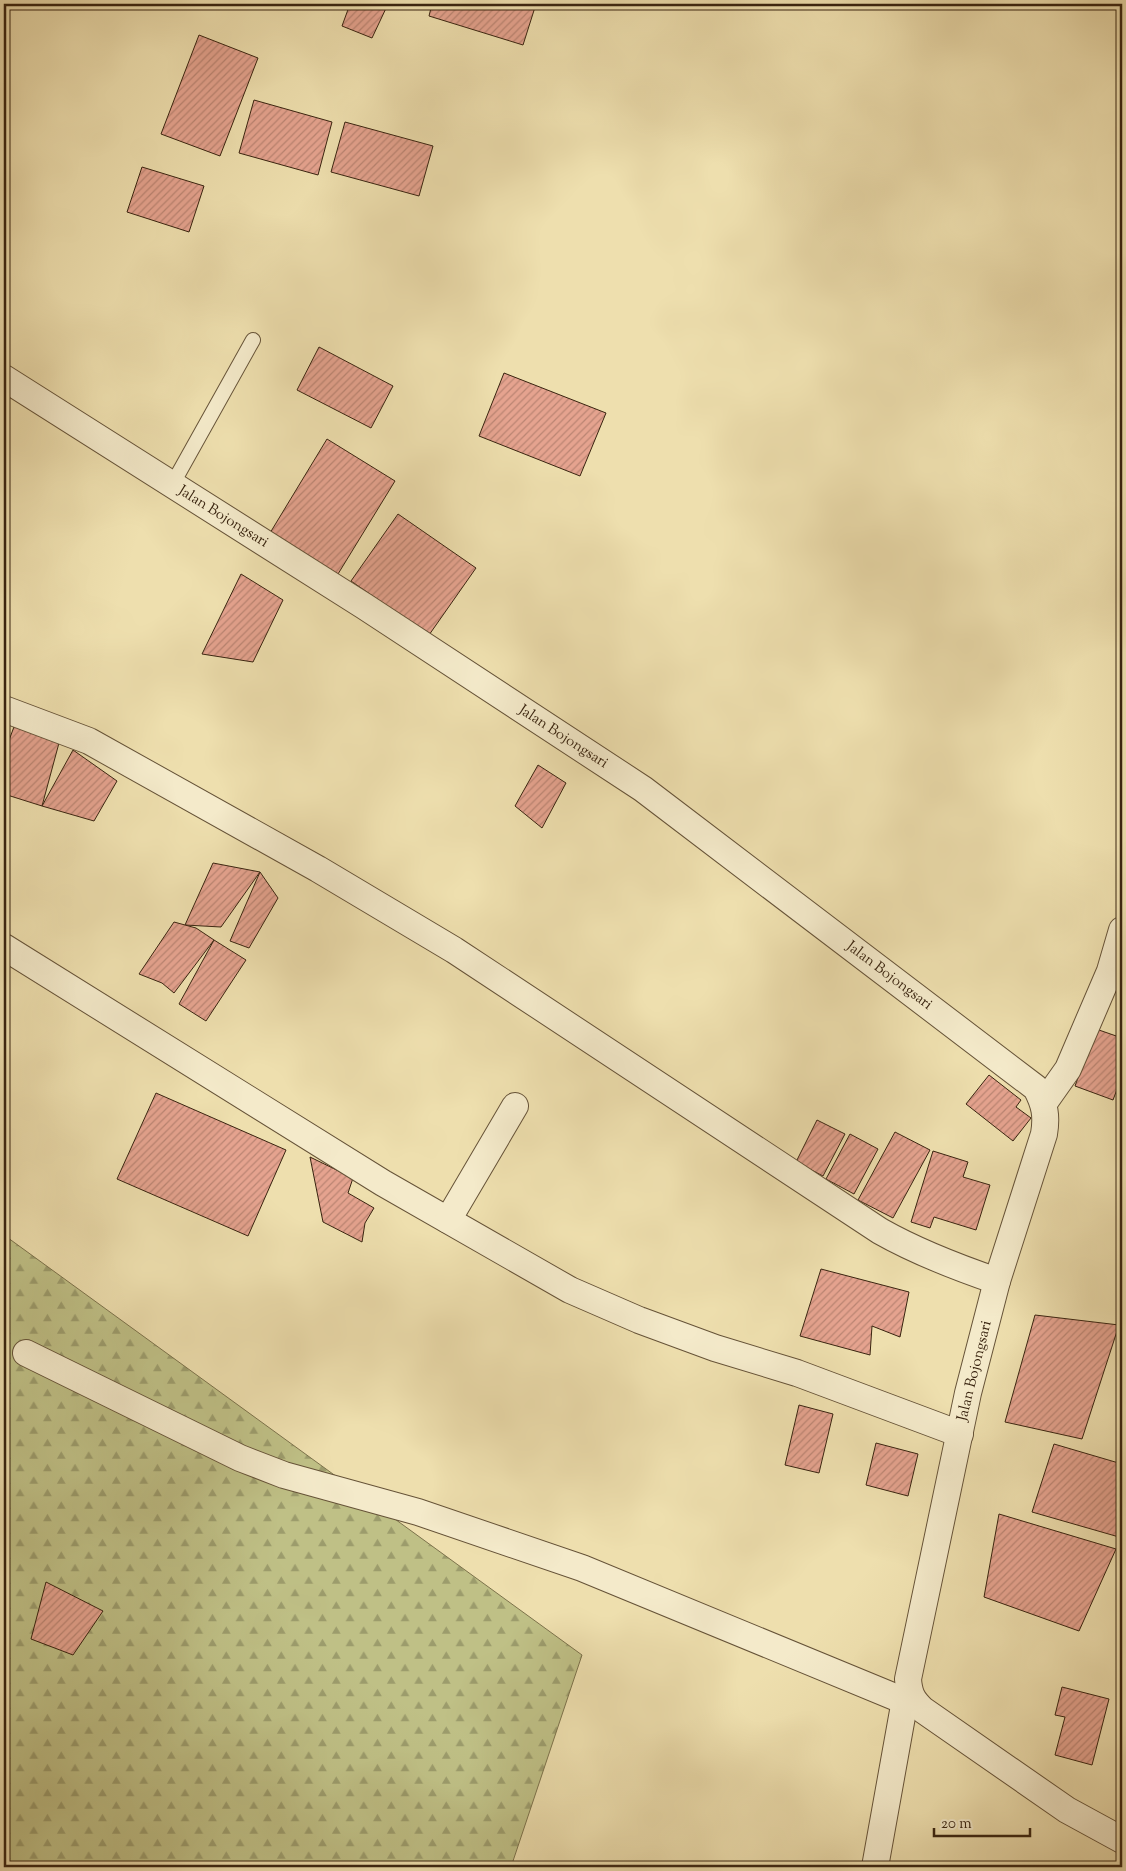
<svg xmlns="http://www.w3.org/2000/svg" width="1126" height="1871" viewBox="0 0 1126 1871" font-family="'Sorts Mill Goudy',serif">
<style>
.forest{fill:url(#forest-firs);stroke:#7c724b}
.building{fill:url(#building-hatch);stroke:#392410}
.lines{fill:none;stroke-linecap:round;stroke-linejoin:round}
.lane-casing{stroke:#665338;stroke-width:16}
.street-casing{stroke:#665338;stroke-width:28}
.lane{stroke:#f4eaca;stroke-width:14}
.street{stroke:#f4eaca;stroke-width:26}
.labels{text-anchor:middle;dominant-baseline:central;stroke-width:4.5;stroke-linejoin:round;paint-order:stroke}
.street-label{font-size:15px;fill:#392410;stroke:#f4eaca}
</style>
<defs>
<pattern id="forest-firs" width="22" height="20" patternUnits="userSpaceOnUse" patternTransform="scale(1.25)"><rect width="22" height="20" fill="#bfc086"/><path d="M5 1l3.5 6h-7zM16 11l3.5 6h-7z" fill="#9c9c6c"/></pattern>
<pattern id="building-hatch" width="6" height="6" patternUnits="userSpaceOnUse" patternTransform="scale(1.25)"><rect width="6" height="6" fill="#e5a38f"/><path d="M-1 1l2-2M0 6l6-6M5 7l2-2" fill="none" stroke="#bb8573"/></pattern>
</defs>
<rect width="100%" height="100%" fill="#eedfae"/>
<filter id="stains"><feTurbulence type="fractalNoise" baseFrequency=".004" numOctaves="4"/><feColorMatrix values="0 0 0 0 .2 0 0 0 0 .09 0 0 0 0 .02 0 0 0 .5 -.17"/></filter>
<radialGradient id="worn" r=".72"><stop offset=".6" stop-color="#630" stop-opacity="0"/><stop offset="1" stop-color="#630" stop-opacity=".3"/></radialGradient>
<path class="forest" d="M4,1235L582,1655L511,1867H4Z"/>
<g class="building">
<path d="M350,4H388L372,38L342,26Z"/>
<path d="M432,4H536L523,45L429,16Z"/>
<path d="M199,35L258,58L220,156L161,134Z"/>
<path d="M254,100L332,122L318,175L239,153Z"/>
<path d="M345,122L433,146L419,196L331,172Z"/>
<path d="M142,167L204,186L189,232L127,212Z"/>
<path d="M319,347L393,386L371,428L297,390Z"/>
<path d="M504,373L606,413L580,476L479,436Z"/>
<path d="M327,439L395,481L338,574L270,533Z"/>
<path d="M398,514L476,568L429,635L351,581Z"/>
<path d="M241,574L283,600L253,662L202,654Z"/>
<path d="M15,724L59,743L42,806L4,794V754Z"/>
<path d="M73,750L117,781L94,821L42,806Z"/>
<path d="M538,765L566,783L542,828L515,806Z"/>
<path d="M213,863L260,872L221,927L185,925Z"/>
<path d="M260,872L278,898L249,948L230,941Z"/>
<path d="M174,922L196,928L214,940L174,993L162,983L139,974Z"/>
<path d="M214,940L246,960L206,1021L179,1004Z"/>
<path d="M1096,1029L1122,1038V1076L1113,1100L1075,1086Z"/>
<path d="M989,1075L1021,1100L1016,1107L1031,1118L1013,1141L966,1104Z"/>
<path d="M156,1093L286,1150L248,1236L117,1179Z"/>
<path d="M817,1120L845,1134L823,1176L796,1162Z"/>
<path d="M895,1132L930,1150L893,1218L858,1200Z"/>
<path d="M850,1134L878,1149L854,1194L826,1179Z"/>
<path d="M933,1151L968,1162L963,1177L990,1185L976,1230L934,1217L930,1228L911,1222Z"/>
<path d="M310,1157L353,1178L348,1193L374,1208L365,1223L362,1242L323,1222Z"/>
<path d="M821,1269L909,1292L900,1337L872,1326L870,1355L800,1336Z"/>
<path d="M1035,1315L1119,1325L1082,1439L1005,1422Z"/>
<path d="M799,1405L833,1414L819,1473L785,1465Z"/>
<path d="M876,1443L918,1454L908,1496L866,1485Z"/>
<path d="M1054,1444L1122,1464V1525L1119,1537L1032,1512Z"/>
<path d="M999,1514L1116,1549L1079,1631L984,1597Z"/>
<path d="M46,1582L103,1611L73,1655L31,1639Z"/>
<path d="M1062,1687L1109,1699L1092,1765L1055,1755L1065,1717L1055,1715Z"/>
</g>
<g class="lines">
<g class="lane-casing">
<path id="lane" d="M172,485L253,340"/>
</g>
<g class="street-casing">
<g id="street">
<path d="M4,378L364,606L643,789L1036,1088C1045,1105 1047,1116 1044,1134L997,1281L968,1393L908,1679C909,1693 912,1700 923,1710L1067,1810L1122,1840"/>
<path d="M4,709L89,741L318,869L454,950L880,1231C917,1252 956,1267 997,1281"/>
<path d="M4,947L383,1183L570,1290L639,1320L715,1348L797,1373L960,1434"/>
<path d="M1044,1103L1068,1069L1110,971L1122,930"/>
<path d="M448,1220L515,1106"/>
<path d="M26,1353L240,1458L284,1475L418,1512L582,1568L907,1702"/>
<path d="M875,1867L903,1711L911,1697"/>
</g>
</g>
<use href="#lane" class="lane"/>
<use href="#street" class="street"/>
</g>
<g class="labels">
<g class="street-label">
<text transform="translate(223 517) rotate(32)">Jalan Bojongsari</text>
<text transform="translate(563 737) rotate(33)">Jalan Bojongsari</text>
<text transform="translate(889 976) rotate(37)">Jalan Bojongsari</text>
<text transform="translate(975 1371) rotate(-76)">Jalan Bojongsari</text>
</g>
</g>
<rect width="1126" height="1871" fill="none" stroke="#eedfae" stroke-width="20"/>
<rect x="5" y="5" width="1116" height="1861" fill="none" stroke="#392410" stroke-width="2.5"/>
<rect x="10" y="10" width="1106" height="1851" fill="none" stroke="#392410"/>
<path d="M934 1828v8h96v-8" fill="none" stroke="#392410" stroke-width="2.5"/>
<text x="941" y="1828" font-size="15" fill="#392410" stroke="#f4eaca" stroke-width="4" paint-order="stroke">20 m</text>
<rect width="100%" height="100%" filter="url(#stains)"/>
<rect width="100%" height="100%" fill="url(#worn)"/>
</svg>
